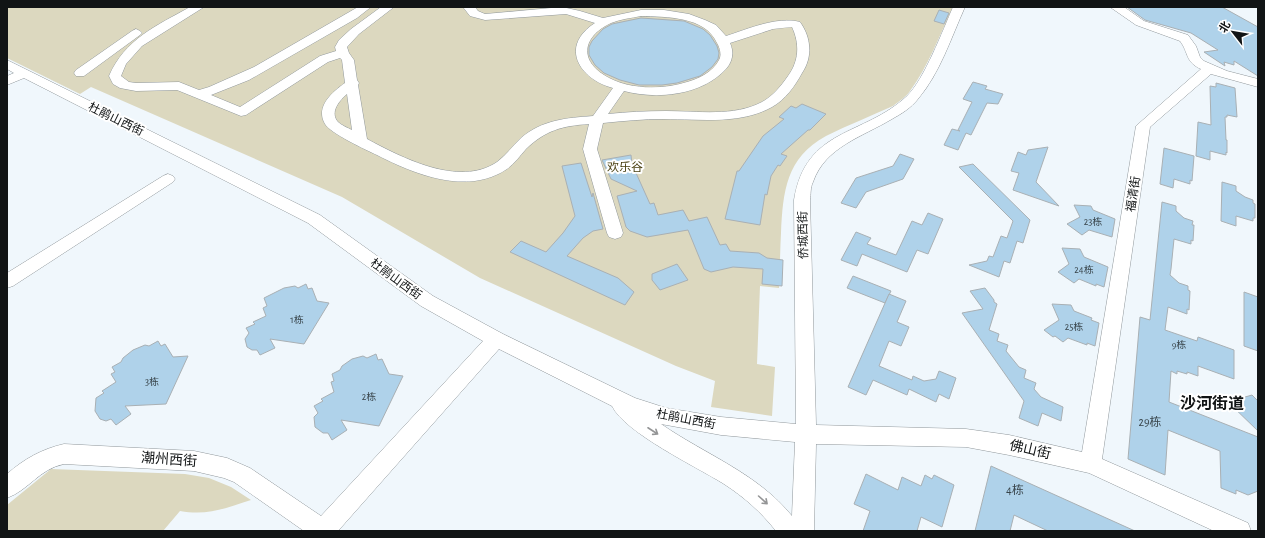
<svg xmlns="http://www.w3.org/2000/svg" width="1265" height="538" viewBox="0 0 1265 538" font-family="'Alegreya Sans','Noto Sans SC',sans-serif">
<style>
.green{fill:#dcd8bf}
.building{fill:#afd2ea;stroke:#a9b0b4}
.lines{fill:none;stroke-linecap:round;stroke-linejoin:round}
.minor-casing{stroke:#91989c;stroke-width:1}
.minor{fill:#fff;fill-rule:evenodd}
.oneway{stroke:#949596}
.labels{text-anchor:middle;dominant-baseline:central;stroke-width:4;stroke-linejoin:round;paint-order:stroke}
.number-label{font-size:10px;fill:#38444a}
.street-label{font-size:12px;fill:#111415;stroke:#fff}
.park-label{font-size:12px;fill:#494012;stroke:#fff}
.near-number-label{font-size:12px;fill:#38444a}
.near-street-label{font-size:14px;fill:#111415;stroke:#fff}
.district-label{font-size:16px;font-weight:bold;fill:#111415;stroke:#fff}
</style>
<rect width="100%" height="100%" fill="#f0f7fc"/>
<g class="green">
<path d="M7,7H953C940,34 928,67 910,91C906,97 899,101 893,106C871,116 848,125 826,136C786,158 783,191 781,233C780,251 780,269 779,288L760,286L757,364L775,367L772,416L711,407L715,381L676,366L480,278L342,197L91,87L80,94L7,58Z"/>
<path d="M51,469L185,474L209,478L231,487L251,500C226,508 208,516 180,511L163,531H7V505Z"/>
</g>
<g class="building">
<path d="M1127,7H1222L1258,27V76L1234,61V65L1224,62L1225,66L1204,52L1218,50L1191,33L1145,20Z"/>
<path d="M939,10L949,13L944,24L934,21Z"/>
<path d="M641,18L684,21L703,29L710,35L717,46L719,53L718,59L712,67L700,76L677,83L662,85H639L620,80L604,73L595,65L589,55V47L592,41L603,29L612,24Z"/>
<path d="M973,82L987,86L985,89L1003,94L998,104L987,103L971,135L966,133L958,150L944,145L952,129L960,131L958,130L972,102L963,99Z"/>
<path d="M1216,83L1235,88L1237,117L1227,115V117H1225L1226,140H1227V153L1226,152V155L1210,151V160L1196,156L1198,122L1211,125L1210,86L1216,87Z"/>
<path d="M802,104L826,114L810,130H808L781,154L787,156L780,166L778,165L771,176L767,195L765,194L760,225L725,219L737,171H739L763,136L784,119L779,117L791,106L796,108Z"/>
<path d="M1048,147L1036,182L1059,206L1013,190L1019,173L1011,171L1018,152L1026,155L1028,150Z"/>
<path d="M1164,148L1194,156L1192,181L1190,180V184L1174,179L1173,188L1160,184Z"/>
<path d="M900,154L914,159L903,179L866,192L856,208L841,203L856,178L893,166Z"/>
<path d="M631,155L632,164L650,204L654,203L658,215L683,210L689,221L707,217L720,245L726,244L730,251L759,253L767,258L783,260L782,286L762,284L763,269L733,267L711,272L704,269L688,230L647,237L630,231L626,227L617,196L637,191L611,179L602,160Z"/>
<path d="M581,163L592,197L593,193L603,229L593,231L583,238L567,256L618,278L634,292L625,305L510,252L521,241L546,252L563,233L575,216L562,166Z"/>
<path d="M973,164L1030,220L1023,243L1017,241L1010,263L1004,261L999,277L969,265L987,261L989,256L993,257L1001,236L1007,238L1013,221L959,167Z"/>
<path d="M1222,182L1236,186V191L1245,197L1253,200V203L1255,204V218H1253V221L1236,216V226L1221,221Z"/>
<path d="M1162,202L1176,206V211L1184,218L1193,221L1192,225H1194L1193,241L1191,240V244L1174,239L1171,269L1170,275L1179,283L1188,286V290L1190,291L1189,310L1187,309V314L1168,307L1165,330L1197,341L1198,337L1234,350V379L1198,366V376L1187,372V374L1177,371V374L1171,371L1169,402L1258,437V491L1248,495L1236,490V494L1221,488L1220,451L1168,430L1165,475L1128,459L1140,317L1150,320Z"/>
<path d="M1074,205L1091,206L1093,210L1115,219L1112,237L1089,230L1082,235L1067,224L1080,217Z"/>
<path d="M928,213L943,219L928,254L917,250L907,272L862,254L857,266L841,260L856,232L871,238L867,244L896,255L912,221L922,225Z"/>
<path d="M1062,248L1080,249L1084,257L1108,267L1104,287L1096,284V286L1079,279L1074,283L1058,272L1069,264Z"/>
<path d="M677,264L688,280L660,290L652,280V274Z"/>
<path d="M853,276L891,291L885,303L847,288Z"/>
<path d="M306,284L308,289L312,288L317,301L329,303L304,344L270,339L275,348L260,355L257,350H252L247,347L245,339L249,333L246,328L255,324L253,322L266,316L263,308L267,306L264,298L284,288L295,286L298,288Z"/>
<path d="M985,288L994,300V302L997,304L989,330L999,334L997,341L1008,345L1006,351L1019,367L1026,370L1024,378L1036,383L1034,389L1041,397L1063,407L1061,421L1042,413L1038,426L1019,418L1024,401L962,313L983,309L970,291Z"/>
<path d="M1244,292L1258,297V351L1244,346Z"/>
<path d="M889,294L906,301L897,322L909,327L901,346L889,341L879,366L912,380L913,376L924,381L936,379L939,371L956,378L949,399L939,394L936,402L909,389L907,395L873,380L866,395L848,387Z"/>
<path d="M1052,304L1071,305L1074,311L1092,318L1091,320L1099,323L1095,346L1087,343V345L1068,338L1063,342L1055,336L1053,337L1044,330L1059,320Z"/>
<path d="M158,341L161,346L165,344L173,357L188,356L166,404L125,406L131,414L116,425L111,419L106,421L100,419L95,411L96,398L104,393L102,391L116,382L111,374L115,372L112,367L121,362L123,358L133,350L145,345L149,346Z"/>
<path d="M376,354L378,360L382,359L389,374L403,376L379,426L341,420L347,430L332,440L328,433H323L315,427L314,417L318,413L314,406L323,401L321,399L334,392L331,382L334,381L332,374L340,370L342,366L352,359L363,356L367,358Z"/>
<path d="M1252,395L1258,401V431L1228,402Z"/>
<path d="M991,466L1135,531H1048L1014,515L1010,531H975Z"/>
<path d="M866,474L898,490L902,477L921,486L925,475L932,479L934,475L954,485L942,527L921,517L917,531H863L870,511L854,504Z"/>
</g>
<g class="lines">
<g class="minor-casing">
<g id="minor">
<path d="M190,7H204L142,46L126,64L121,76L129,82L136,83L179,82L199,90L209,87L254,67L358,7H371L357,18L249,80L211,95L240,107L320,56L336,51L335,47L339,40L351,29L381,7H394L359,34L347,47L349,53L354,60L357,80L359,83L358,85L367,139C401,157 459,188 497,162C506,155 513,146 521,138C542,120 566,118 593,116L613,88C579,79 559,46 595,23L566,14L485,20L470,16L463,7H475L478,11L485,14L562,7L580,11L603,18L641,10H664L689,14L705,20L716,25L726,36C748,29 777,16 800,22C811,37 813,57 802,73C795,86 785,100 772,107C740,125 699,119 664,119C643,119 623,121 603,123L597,149L623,233L621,237L615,239L609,237L607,233L583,149L589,124C562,126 546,130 526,149C520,156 514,164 507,169C467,196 414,174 377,155C366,150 330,133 325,124C315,107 332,92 345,83L342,60L340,58L328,62L246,115L241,116L177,90L136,91L120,88L113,84L109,76C125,39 156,26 190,7ZM641,16C666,17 705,16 717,43C720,48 722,55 719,60C713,72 698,79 687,82C662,90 627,90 604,75C577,58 585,35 611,23C621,19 631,18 641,16ZM792,27C800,44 799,61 788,76C781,86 773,96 762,102C734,117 697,111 666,111C646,111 627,112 608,114L624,91C658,100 702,95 726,69C733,61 734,52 730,43L773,29ZM347,94L352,130C348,128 341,125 338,122C329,112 340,100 347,94Z"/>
<path d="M953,7H965C951,38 940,73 918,99C911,108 901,114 892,119C862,137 825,147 813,182C810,188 811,194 810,200L816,425L966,429L1009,435L1082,452L1136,126L1201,69C1185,62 1189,53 1180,41L1136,25L1110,7H1124L1144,21L1188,35L1196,46L1200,57L1204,61L1227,71L1258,79V87L1211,74L1150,127L1102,459L1248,523L1251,531H1214L1089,473L1009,455L966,447L816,444L814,531H776C761,512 744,497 724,484C697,467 625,433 612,406L499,349L338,531H304L234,482L224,478L194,471L64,464C39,469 29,490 7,498V474C24,459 42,449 64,444L194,451L227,458L250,468L321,516L483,341L421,306L308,223L24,78L7,85V76L14,73L7,69V60L320,215L433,296L503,334L635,398L666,408L721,417L796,424L794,200C806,127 863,137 907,96C924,80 943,30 953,7ZM661,424L721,435L795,442L792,516C757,473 706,455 661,424Z"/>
<path d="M136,29L140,31L142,33L140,35L84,76H76L74,73L76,70L132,31Z"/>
<path d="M168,174L173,176L175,179L173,182L13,286L7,288V273L163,176Z"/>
</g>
</g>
<use href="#minor" class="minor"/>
</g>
<defs><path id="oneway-shaft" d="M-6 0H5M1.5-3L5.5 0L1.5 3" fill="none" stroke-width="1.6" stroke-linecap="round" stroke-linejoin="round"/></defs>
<g class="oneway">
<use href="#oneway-shaft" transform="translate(653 431) rotate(33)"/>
<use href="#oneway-shaft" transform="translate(763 500) rotate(42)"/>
</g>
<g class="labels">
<g class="number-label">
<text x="1093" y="222">23栋</text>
<text x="1084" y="270">24栋</text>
<text x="297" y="320">1栋</text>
<text x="1074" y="327">25栋</text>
<text x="1179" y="345">9栋</text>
<text x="152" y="382">3栋</text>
<text x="369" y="397">2栋</text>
</g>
<g class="street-label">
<text transform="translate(116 119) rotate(26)">杜鹃山西街</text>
<text transform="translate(1133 194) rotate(-81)">福清街</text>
<text transform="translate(803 235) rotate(-91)">侨城西街</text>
<text transform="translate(396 279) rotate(36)">杜鹃山西街</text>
<text transform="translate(686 419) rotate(11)">杜鹃山西街</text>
</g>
<g class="park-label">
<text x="625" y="167">欢乐谷</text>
</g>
<g class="near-number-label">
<text x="1150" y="422">29栋</text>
<text x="1015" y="490">4栋</text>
</g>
<g class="near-street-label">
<text transform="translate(1030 450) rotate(13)">佛山街</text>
<text transform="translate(169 460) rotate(4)">潮州西街</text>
</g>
<g class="district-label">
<text x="1212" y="404">沙河街道</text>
</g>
</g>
<rect width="1265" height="538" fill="none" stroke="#111415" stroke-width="16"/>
<g transform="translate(1233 32) rotate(301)" stroke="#ffffff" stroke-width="3" paint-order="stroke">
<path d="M0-3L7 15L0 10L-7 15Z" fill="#111415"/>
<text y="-6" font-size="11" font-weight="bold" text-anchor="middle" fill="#111415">北</text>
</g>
</svg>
